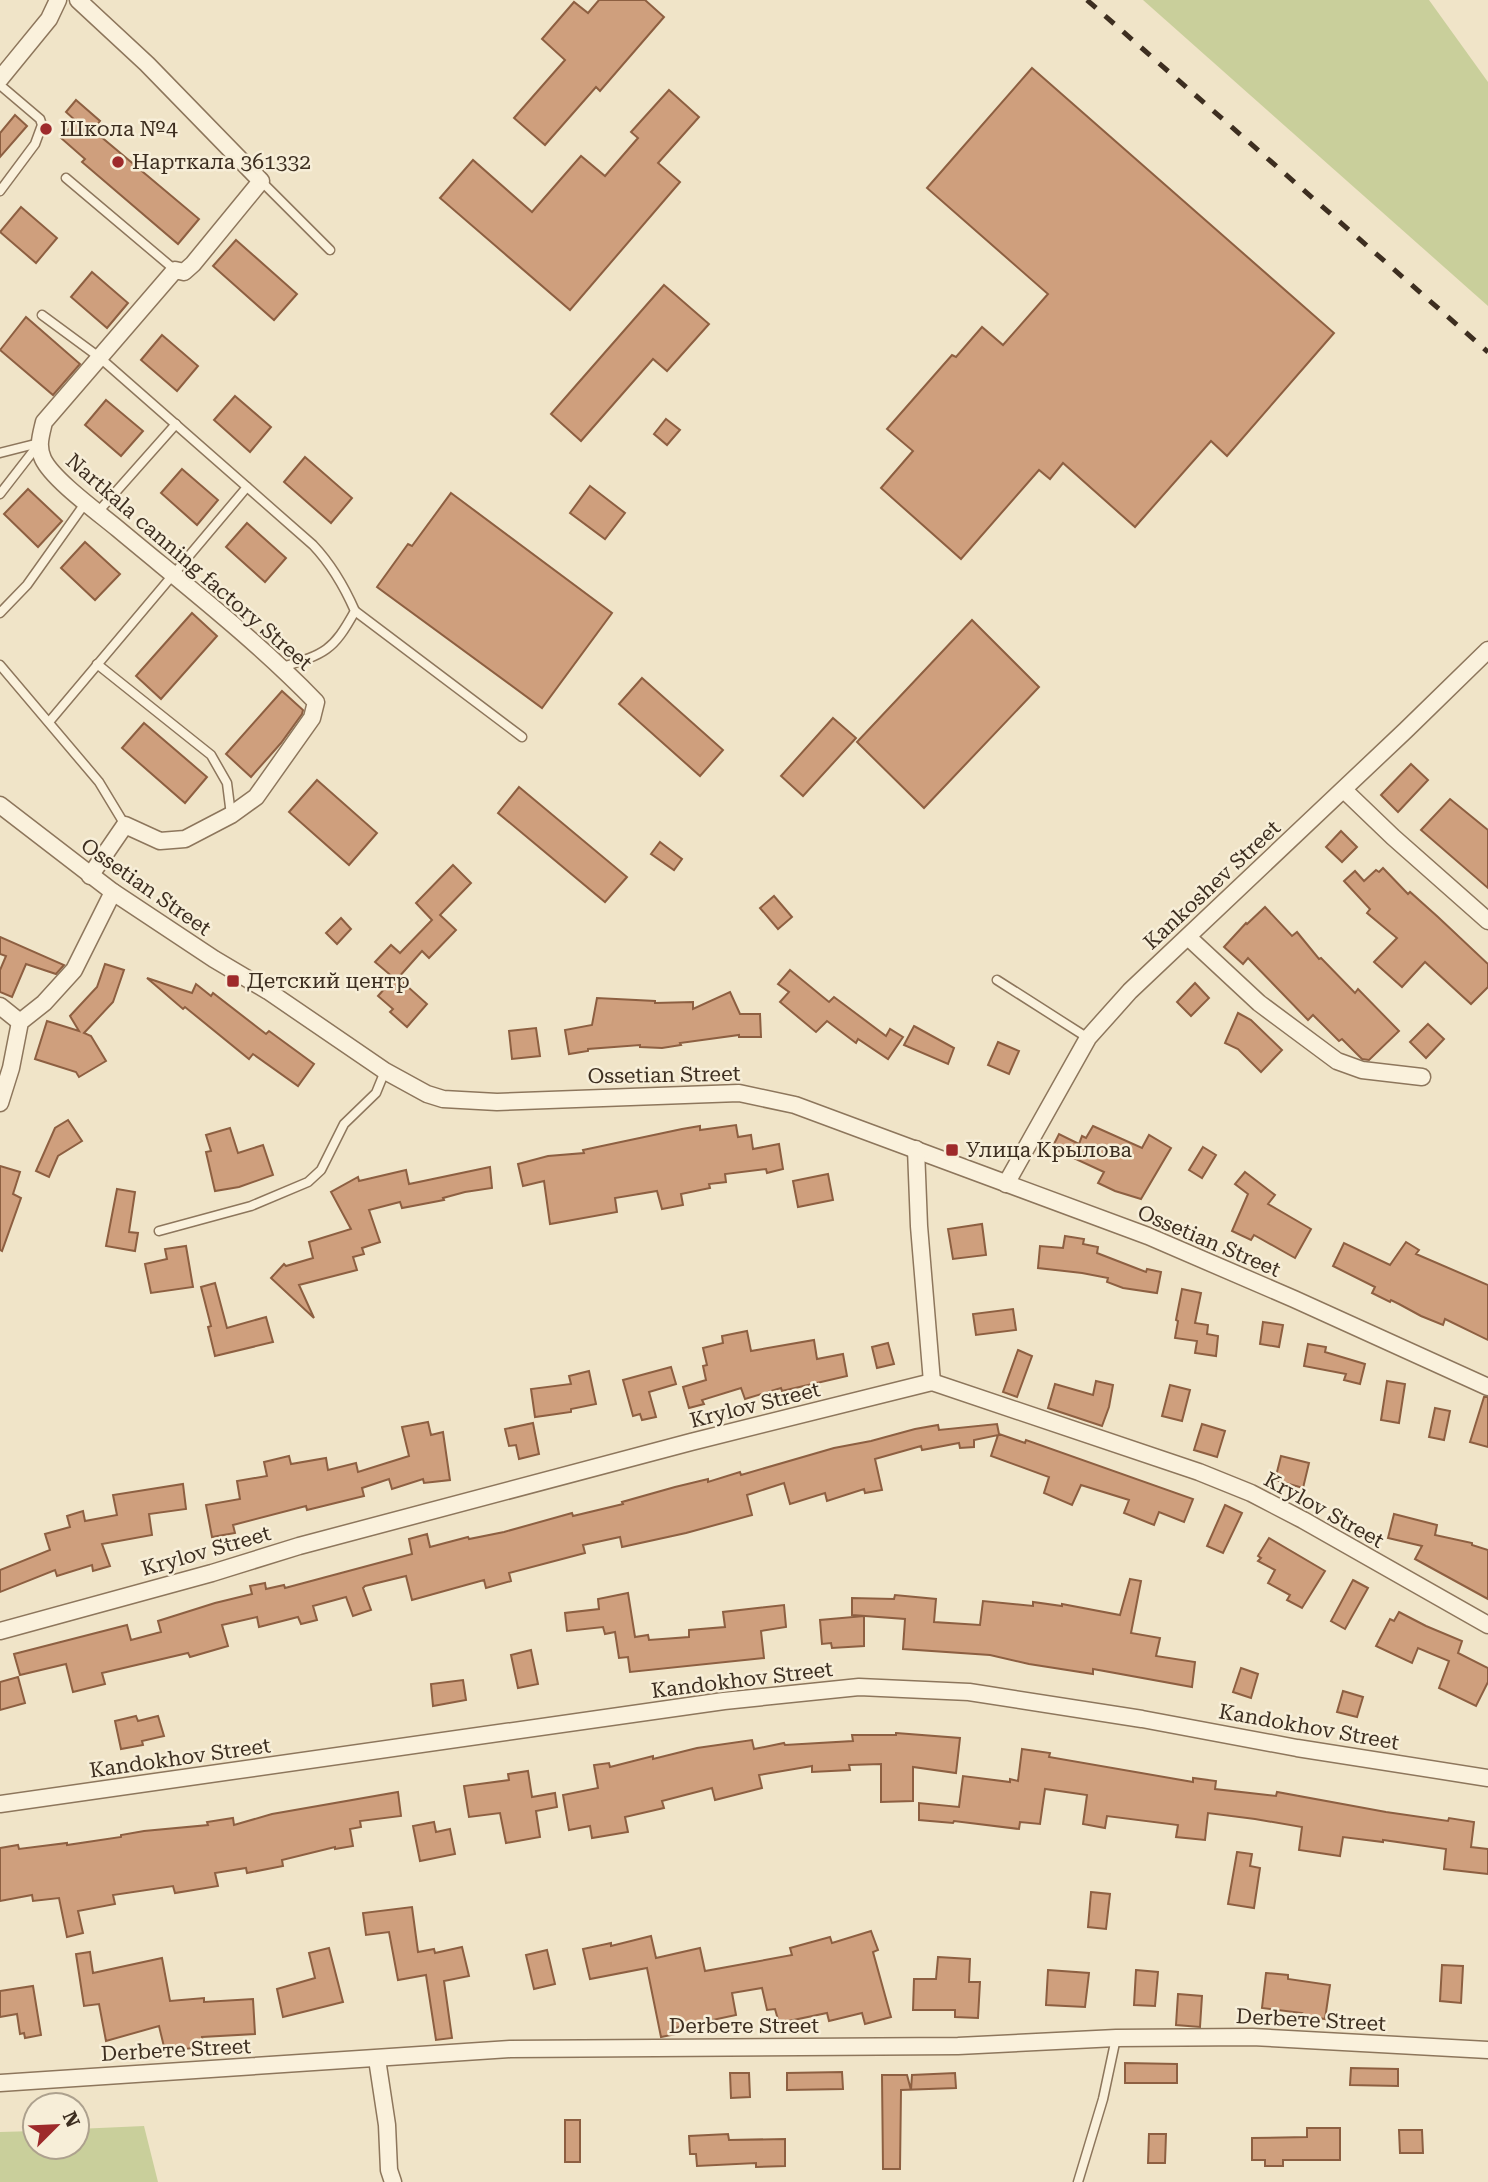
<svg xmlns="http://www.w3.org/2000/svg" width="1488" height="2182" viewBox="0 0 1488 2182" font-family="'Roboto Serif',serif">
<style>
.green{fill:#c9cf9b}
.building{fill:#cf9f7d;stroke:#8d5f41;stroke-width:2}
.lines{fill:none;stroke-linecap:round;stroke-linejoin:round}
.service-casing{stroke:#8d765c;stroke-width:11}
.minor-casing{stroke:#8d765c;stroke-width:19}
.service{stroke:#faf1dc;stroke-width:8}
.minor{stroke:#faf1dc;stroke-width:16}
.rail{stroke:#3d2e20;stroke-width:5;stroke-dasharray:12 12;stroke-linecap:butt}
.poi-dot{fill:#9e2a2b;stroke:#f7eed8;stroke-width:2.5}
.labels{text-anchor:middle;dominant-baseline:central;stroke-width:5;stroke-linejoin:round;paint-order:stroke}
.poi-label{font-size:21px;fill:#3d2e20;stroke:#f7eed8;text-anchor:start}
.street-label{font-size:21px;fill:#3d2e20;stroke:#f7eed8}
</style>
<rect width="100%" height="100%" fill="#f0e4c8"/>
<g class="green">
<path d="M1143,0H1429L1488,82V306Z"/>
<path d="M144,2126L158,2182H162H0V2132L35,2131V2147H77V2129Z"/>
</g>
<g class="building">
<path d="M599,0H645L664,17L600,91L596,87L545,145L514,118L565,60L542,39L574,2L588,13Z"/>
<path d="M1032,68L1334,333L1227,456L1211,441L1135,527L1063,463L1050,479L1039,470L961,559L881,488L913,451L887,429L952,355L956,357L982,327L1003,345L1048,294L927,188Z"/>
<path d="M669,90L699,117L658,163L680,182L570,310L440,198L473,160L532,212L581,156L605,176L638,138L631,132Z"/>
<path d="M76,100L100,121L93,130L199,219L178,244L82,162L85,159L61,138L76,121L66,112Z"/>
<path d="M15,115L27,126L0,157V133Z"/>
<path d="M21,207L57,238L36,263L0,232Z"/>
<path d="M236,240L297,294L274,320L213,266Z"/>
<path d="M92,272L128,303L107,328L71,297Z"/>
<path d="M664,285L709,324L667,371L653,359L581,441L551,414Z"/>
<path d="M26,317L80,364L53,395L0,350Z"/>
<path d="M162,335L198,366L177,391L141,360Z"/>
<path d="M235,396L271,427L250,452L214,420Z"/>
<path d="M106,400L143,431L121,456L85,425Z"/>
<path d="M666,419L680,430L667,445L654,434Z"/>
<path d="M305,457L352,498L331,523L284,482Z"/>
<path d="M182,469L218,500L197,525L161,493Z"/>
<path d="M590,486L625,513L605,539L570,513Z"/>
<path d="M28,489L62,521L38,547L4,514Z"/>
<path d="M451,493L612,613L542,708L377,587L408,544L412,546Z"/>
<path d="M247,523L286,558L265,582L226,547Z"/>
<path d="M85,542L120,574L95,600L61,568Z"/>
<path d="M192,613L217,636L161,699L136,676Z"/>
<path d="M972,620L1039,687L924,808L857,742Z"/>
<path d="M642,678L723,750L700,776L619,704Z"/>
<path d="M282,691L303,710L302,714L281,743L251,777L226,754Z"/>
<path d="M833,718L856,738L803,796L781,776Z"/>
<path d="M144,723L207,777L185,803L122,748Z"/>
<path d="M1411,764L1428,780L1398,812L1381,795Z"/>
<path d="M317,780L377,833L349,865L289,812Z"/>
<path d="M519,787L627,877L605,902L498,813Z"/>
<path d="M1450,799L1488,830V888L1421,830Z"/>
<path d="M1341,831L1357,847L1342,862L1326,847Z"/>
<path d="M660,842L682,859L674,870L651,854Z"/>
<path d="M453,865L471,883L440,915L456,930L429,958L422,951L398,978L427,1004L407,1027L390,1012L393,1009L378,996L394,978L375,962L391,945L400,953L432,920L416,903Z"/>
<path d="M1383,868L1408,894L1410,892L1438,917L1488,964V987L1471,1004L1425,962L1402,987L1374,962L1397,938L1367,913L1370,909L1344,881L1355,871L1364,881L1376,870L1379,872Z"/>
<path d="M774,896L792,917L778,929L760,908Z"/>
<path d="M1265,907L1292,936L1297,932L1319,959L1321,958L1355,993L1358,989L1399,1031L1369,1060L1362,1059L1342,1039L1339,1041L1313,1015L1308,1020L1248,958L1243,964L1224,947L1246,923L1247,924Z"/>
<path d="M341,918L351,929L337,944L326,933Z"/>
<path d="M0,937L64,965L56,974L26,964L12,997L0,992V970L6,956L0,954Z"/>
<path d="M105,964L124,970L113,1002L84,1033L91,1036L106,1061L79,1077L76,1072L35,1059L47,1021L79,1031L70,1016L97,987Z"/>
<path d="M790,970L829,1002L834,997L886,1036L890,1029L903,1037L888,1059L858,1039L856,1043L827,1021L816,1032L780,1002L789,992L778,984Z"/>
<path d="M147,978L192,993L196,984L211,996L213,993L266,1034L269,1031L314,1064L298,1086L253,1054L249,1059L185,1007L183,1009Z"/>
<path d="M1195,983L1209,998L1191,1016L1177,1002Z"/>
<path d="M730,992L740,1014H760L761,1037H739V1035L680,1043L681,1045L662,1048L640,1047V1045L588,1049V1051L569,1054L565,1030L592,1025L597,998L655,1001V1003L693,1002V1009Z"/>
<path d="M1238,1013L1251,1020L1282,1050L1261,1072L1238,1049L1225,1043Z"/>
<path d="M1428,1024L1444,1039L1426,1058L1410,1042Z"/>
<path d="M914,1026L954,1048L948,1064L904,1045Z"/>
<path d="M536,1028L540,1056L512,1059L509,1031Z"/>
<path d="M998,1042L1019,1051L1009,1074L988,1065Z"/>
<path d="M68,1120L82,1141L58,1156L49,1177L36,1171L55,1128Z"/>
<path d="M736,1125L738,1137L751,1135L753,1149L779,1144L783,1169L767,1173L766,1169L725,1174L726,1182L709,1184L710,1188L681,1194L683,1205L662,1209L657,1191L615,1198L617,1212L550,1224L544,1181L523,1186L518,1164L548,1156L584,1153L583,1150L682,1129L700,1126V1130Z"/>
<path d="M1093,1126L1142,1148L1149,1135L1171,1148L1141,1199L1115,1191L1098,1183L1104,1172L1052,1148L1059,1134L1079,1144L1082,1136L1086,1138Z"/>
<path d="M230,1128L238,1153L263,1145L273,1175L239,1187L215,1191L206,1152L211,1151L206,1135Z"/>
<path d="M1203,1147L1216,1155L1202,1178L1189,1170Z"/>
<path d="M0,1166L20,1172L13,1194L21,1198L2,1251L0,1250Z"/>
<path d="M490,1167L492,1188L465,1192L443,1198L444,1200L402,1208L400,1202L369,1210L380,1242L362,1248L364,1254L353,1257L357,1270L299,1285L314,1318L271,1278L284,1264L286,1266L313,1258L309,1242L351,1229L331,1192L358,1177L359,1181L406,1170L409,1184Z"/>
<path d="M1245,1172L1275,1195L1268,1204L1311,1229L1295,1258L1254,1235L1251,1240L1232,1231L1248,1194L1235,1184Z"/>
<path d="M828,1174L833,1200L798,1207L793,1181Z"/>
<path d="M117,1189L135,1192L129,1232L138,1233L135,1251L106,1246Z"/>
<path d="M982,1224L986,1255L953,1259L948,1229Z"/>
<path d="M1065,1236L1084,1239L1083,1244L1098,1247L1097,1253L1146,1272L1147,1269L1161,1272L1157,1293L1123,1288L1107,1282L1108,1278L1082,1273L1038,1268L1040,1246L1063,1248Z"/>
<path d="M1406,1242L1419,1250L1416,1254L1488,1285V1340L1445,1319L1443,1325L1421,1316L1399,1304L1391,1300L1390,1302L1372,1293L1375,1287L1333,1266L1344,1243L1390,1265Z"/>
<path d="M186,1246L193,1287L151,1293L145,1264L167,1259L165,1249Z"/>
<path d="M215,1283L227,1328L266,1317L273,1342L215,1356L208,1327L211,1326L201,1287Z"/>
<path d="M1182,1289L1201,1293L1195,1323L1208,1325L1207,1334L1218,1336L1216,1356L1195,1353L1197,1341L1175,1338L1178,1321L1176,1320Z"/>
<path d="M1013,1309L1016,1330L976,1335L973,1314Z"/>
<path d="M1263,1322L1283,1325L1279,1347L1260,1344Z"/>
<path d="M747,1331L751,1351L814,1340L817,1359L843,1354L847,1376L782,1391L781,1388L745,1399L741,1388L702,1400L704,1404L689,1408L683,1387L706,1380L703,1366L707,1365L703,1348L723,1343L722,1336Z"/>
<path d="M888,1343L894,1364L877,1368L872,1347Z"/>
<path d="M1308,1344L1326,1347L1325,1352L1365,1364L1360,1384L1344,1380L1346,1374L1304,1366Z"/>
<path d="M1018,1350L1032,1356L1017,1397L1003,1392Z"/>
<path d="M671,1367L676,1384L649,1392L656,1417L642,1420L640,1414L633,1416L623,1380Z"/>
<path d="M589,1371L596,1404L571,1409V1412L535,1417L531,1389L571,1384L569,1376Z"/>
<path d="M1096,1381L1113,1385L1109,1407L1102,1426L1048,1408L1055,1384L1093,1395Z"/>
<path d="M1387,1381L1405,1384L1399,1423L1381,1420Z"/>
<path d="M1170,1385L1190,1390L1182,1421L1162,1416Z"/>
<path d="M1484,1397H1488V1447L1470,1442Z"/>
<path d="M1435,1408L1450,1411L1444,1440L1429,1437Z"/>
<path d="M428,1422L431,1435L443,1432L450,1480L424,1483L423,1479L392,1489L389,1479L362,1488L364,1496L307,1510L306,1506L233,1525L235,1533L212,1537L206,1505L240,1499L237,1481L267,1476L264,1462L289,1456L291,1464L326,1458L328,1470L356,1463L358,1472L409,1456L402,1427Z"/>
<path d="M533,1423L539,1454L519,1459L516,1445L509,1446L505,1429Z"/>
<path d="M997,1424L999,1434L1025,1443L1026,1440L1193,1499L1184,1522L1159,1512L1154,1525L1124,1513L1129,1500L1081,1485L1072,1505L1044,1493L1049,1477L991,1456L998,1435L974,1440V1447L960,1448L959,1443L922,1450L921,1446L875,1459L882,1490L865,1493L864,1489L827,1501L825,1493L790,1504L784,1483L747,1495L752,1515L686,1533L622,1547L620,1537L583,1545L585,1553L509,1573L511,1581L486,1588L484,1580L412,1600L406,1576L365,1586L363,1588L371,1610L353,1616L346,1597L313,1606L317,1620L301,1624L298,1617L259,1627L257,1617L222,1625L228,1646L190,1657L188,1653L102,1673L105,1684L73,1692L66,1664L20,1675L14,1654L127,1625L131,1640L161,1632L158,1621L215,1603L252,1594L250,1586L265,1583L266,1589L284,1585L285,1588L412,1554L409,1539L427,1534L430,1547L468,1537L469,1539L504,1532L572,1513L573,1516L623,1504L622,1502L675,1487L708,1479V1482L740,1472L741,1475L834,1448L871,1441L915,1429L938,1425L939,1430Z"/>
<path d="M1202,1424L1225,1431L1217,1457L1194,1450Z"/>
<path d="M1281,1456L1309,1463L1303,1488L1275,1480Z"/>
<path d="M183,1484L186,1509L149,1514L152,1535L102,1544L110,1566L93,1571L92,1565L57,1576L55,1570L0,1592V1570L50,1550L45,1534L70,1527L67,1516L83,1511L85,1521L117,1515L113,1495Z"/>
<path d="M1225,1505L1242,1513L1223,1553L1207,1546Z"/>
<path d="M1394,1514L1437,1525L1435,1535L1472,1543V1545L1488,1550V1599L1415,1559L1422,1546L1388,1538Z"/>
<path d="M1269,1538L1325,1571L1302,1608L1287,1600L1290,1595L1268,1583L1275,1570L1258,1561L1261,1558L1258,1556Z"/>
<path d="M1130,1579L1141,1581L1131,1633L1160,1638L1156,1656L1195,1662L1192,1687L1093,1669V1674L1029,1664L990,1655L903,1649L905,1619L852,1615V1598L894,1599L895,1595L936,1599L934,1622L980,1625L983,1601L1033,1606V1602L1062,1606V1604L1120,1615Z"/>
<path d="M1353,1580L1368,1588L1345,1629L1331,1621Z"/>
<path d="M628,1593L635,1637L648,1635L649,1640L689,1637V1630L725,1627L723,1612L784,1605L786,1627L761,1631L764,1658L630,1672L628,1657L619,1658L615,1632L605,1634L603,1627L567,1631L565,1613L599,1609L598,1599Z"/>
<path d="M1399,1612L1426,1626L1462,1641L1458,1653L1488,1668V1682L1476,1706L1439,1688L1449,1661L1418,1648L1412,1663L1376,1646L1390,1619L1394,1621Z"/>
<path d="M864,1616V1646L832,1648L831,1643L822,1644L820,1620Z"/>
<path d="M531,1650L538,1684L518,1688L511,1655Z"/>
<path d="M1241,1668L1258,1674L1251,1698L1233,1692Z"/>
<path d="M18,1677L25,1703L0,1710V1682Z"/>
<path d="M463,1680L466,1700L433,1706L431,1684Z"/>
<path d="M1343,1691L1363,1697L1357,1717L1337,1712Z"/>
<path d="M136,1716L138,1721L158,1716L164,1736L142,1741L143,1745L121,1749L115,1721Z"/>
<path d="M896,1733L960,1738L956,1773L913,1767V1801L881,1802V1764L849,1765L850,1770L812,1772V1766L759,1775L762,1788L715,1800L712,1788L662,1801L664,1808L625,1817L628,1832L592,1838L590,1826L569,1830L563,1795L598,1788L594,1765L609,1763L610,1767L653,1756V1759L697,1748L752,1740L754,1749L784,1743L785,1745L853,1741L852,1735H896Z"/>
<path d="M1022,1749L1050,1753L1049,1757L1193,1782V1778L1216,1781L1215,1789L1276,1796L1277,1792L1386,1812L1448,1821L1449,1818L1474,1822L1471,1847L1488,1849V1874L1444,1869L1446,1849L1383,1840V1842L1343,1837L1340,1856L1299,1850L1302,1827L1255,1819L1208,1813L1205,1840L1176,1837L1178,1825L1107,1816L1105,1828L1083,1824L1087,1795L1045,1789L1040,1824L1020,1822L1019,1829L954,1821L953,1823L919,1820V1803L959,1807L963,1776L1010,1782V1779L1018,1781Z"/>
<path d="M528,1771L532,1797L555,1793L557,1807L536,1811L540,1837L506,1843L500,1813L469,1817L464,1786L509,1780L508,1774Z"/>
<path d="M398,1792L401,1816L360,1821L361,1827L350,1829L353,1846L335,1849V1847L282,1860L283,1866L247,1873L246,1868L215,1873L218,1886L175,1893L173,1886L113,1895L115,1904L78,1911L83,1933L67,1937L59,1898L33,1901L32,1895L0,1901V1848L18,1845L19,1849L67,1843V1845L121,1837V1835L144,1831L208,1825L207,1822L233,1818L234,1825L272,1814Z"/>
<path d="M434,1822L436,1832L450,1829L455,1854L420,1861L413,1826Z"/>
<path d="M1237,1852L1252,1854L1250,1866L1260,1868L1254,1908L1228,1904Z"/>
<path d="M1091,1892L1110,1894L1106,1929L1088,1927Z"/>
<path d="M412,1907L418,1952L434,1949L435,1953L462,1947L469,1976L444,1981L452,2038L436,2040L426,1975L398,1980L389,1932L366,1935L363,1913Z"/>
<path d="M871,1931L878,1950L873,1952L891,2017L865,2024L862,2013L829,2021L827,2013L779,2023L775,2009L767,2010L762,1988L732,1993L736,2015L675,2028L676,2034L661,2037L647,1968L590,1979L583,1949L611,1943V1946L651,1936L656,1958L700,1948L705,1971L792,1955L790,1948L830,1937L832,1943Z"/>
<path d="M329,1948L343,2002L283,2017L277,1989L315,1978L309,1953Z"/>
<path d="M547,1950L555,1984L534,1989L526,1955Z"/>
<path d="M90,1952L93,1973L162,1958L170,2001L204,1998V2002L253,1999L255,2034L202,2037L203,2047L165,2051L159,2026L106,2041L99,2004L84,2006L76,1954Z"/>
<path d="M938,1957L970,1959L969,1982H980L978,2018L955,2017V2010H913L914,1979H936Z"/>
<path d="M1442,1965L1463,1966L1461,2003L1440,2001Z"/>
<path d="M1048,1970L1089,1973L1085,2007L1046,2005Z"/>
<path d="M1136,1970L1158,1972L1155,2006L1134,2005Z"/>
<path d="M1266,1973L1288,1975V1979L1330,1985L1325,2019L1301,2015L1302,2013L1262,2008Z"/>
<path d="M33,1986L41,2035L25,2038L24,2033L20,2034L17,2014L0,2017V1991Z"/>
<path d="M1178,1994L1202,1996L1200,2027L1176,2025Z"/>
<path d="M1125,2063L1177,2064V2083H1125Z"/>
<path d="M1351,2068L1398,2069V2086L1350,2085Z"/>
<path d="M842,2072L843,2089L787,2090V2073Z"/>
<path d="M730,2073H749L750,2097L731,2098Z"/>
<path d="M955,2073L956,2088L901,2090L900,2169H883L882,2075H907L911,2090L912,2075Z"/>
<rect x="565" y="2120" width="15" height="42"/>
<path d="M1307,2128H1340V2160H1283V2166H1265V2160H1252V2138L1307,2137Z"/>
<path d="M1399,2130H1422L1423,2153H1400Z"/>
<path d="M728,2134L729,2140L785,2139V2166L756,2167V2163L697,2166L696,2154H690L689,2136Z"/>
<path d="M1149,2134H1166L1165,2163H1148Z"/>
</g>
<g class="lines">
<g class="service-casing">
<g id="service">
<path d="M0,85L40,119L42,125L35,144L0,191"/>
<path d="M66,178L175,270"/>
<path d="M261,181L330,250"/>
<path d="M42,315L99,357L313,545C332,565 344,586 355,611C333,651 325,654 282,667"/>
<path d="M0,453L39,443"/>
<path d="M0,494L38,445"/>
<path d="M98,512L176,424"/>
<path d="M355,611L522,737"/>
<path d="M0,613L27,585L86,502"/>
<path d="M97,664L211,755L227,783L231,815"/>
<path d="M0,665L99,782L125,825"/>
<path d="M49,722L247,487"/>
<path d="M997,980L1088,1038"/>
<path d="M159,1231L251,1206L308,1182L321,1170L344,1124L376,1093L385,1071"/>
<path d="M1078,2182L1103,2099L1116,2038"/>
</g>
</g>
<g class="minor-casing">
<g id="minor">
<path d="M78,0L147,64L261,181L193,264L184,272L175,270L44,422C41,435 37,446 43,459C53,480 99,513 118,529C185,585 255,639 316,702L312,718L256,797L231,815L185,839L160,841L125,825L90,876"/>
<path d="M0,79L49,19L58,0"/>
<path d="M1344,790L1393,837L1488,921"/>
<path d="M0,805L113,892L214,959L268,991L385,1071L427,1094L443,1099L497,1102L739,1093L795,1105L1148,1236L1294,1299L1488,1387"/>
<path d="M1188,937L1259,1003L1337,1061L1362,1070L1422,1077"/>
<path d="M0,1006L20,1022"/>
<path d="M0,1103L11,1068L20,1022L44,1003L74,970L113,892"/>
<path d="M916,1149L919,1226L932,1382"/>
<path d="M1006,1184L1088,1038L1130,991L1406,730L1488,650"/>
<path d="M0,1631L212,1573L299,1546L691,1442L932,1382L1199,1472L1251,1493L1303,1520L1488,1625"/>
<path d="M0,1804L724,1701L859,1687L969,1692L1142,1719L1297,1748L1488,1778"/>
<path d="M377,2059L387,2125L389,2170L393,2182"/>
<path d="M0,2083L510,2049L958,2046L1116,2038L1252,2037L1488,2050"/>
</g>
</g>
<use href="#service" class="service"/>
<use href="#minor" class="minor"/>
<path class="rail" d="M1087,0L1488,352"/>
</g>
<g class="poi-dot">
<circle cx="46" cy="129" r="7"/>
<circle cx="118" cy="162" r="7"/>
<rect x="226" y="974" width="14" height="14" rx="3.5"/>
<rect x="945" y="1143" width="14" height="14" rx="3.5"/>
</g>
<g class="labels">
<g class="poi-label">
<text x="60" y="129">Школа №4</text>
<text x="132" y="162">Нарткала 361332</text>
<text x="247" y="981">Детский центр</text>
<text x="966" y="1150">Улица Крылова</text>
</g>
<g class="street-label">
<text transform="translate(189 562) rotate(41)">Nartkala canning factory Street</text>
<text transform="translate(1212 885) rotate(-43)">Kankoshev Street</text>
<text transform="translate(146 887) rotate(35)">Ossetian Street</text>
<text transform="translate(664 1075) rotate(-1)">Ossetian Street</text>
<text transform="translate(1209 1241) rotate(23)">Ossetian Street</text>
<text transform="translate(755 1405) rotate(-14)">Krylov Street</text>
<text transform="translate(1324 1510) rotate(29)">Krylov Street</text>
<text transform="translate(206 1551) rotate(-16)">Krylov Street</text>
<text transform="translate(742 1680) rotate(-7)">Kandokhov Street</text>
<text transform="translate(1309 1727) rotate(10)">Kandokhov Street</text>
<text transform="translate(180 1758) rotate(-8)">Kandokhov Street</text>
<text transform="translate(1311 2020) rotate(3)">Derbeте Street</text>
<text x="744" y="2026">Derbeте Street</text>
<text transform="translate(176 2050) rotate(-3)">Derbeте Street</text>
</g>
</g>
<g transform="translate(56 2126) rotate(66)"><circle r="33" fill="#f7eed8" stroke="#ada18e" stroke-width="2"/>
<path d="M0-5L12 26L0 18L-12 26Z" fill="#9e2a2b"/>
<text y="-10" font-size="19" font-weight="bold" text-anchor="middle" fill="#3d2e20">N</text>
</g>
</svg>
